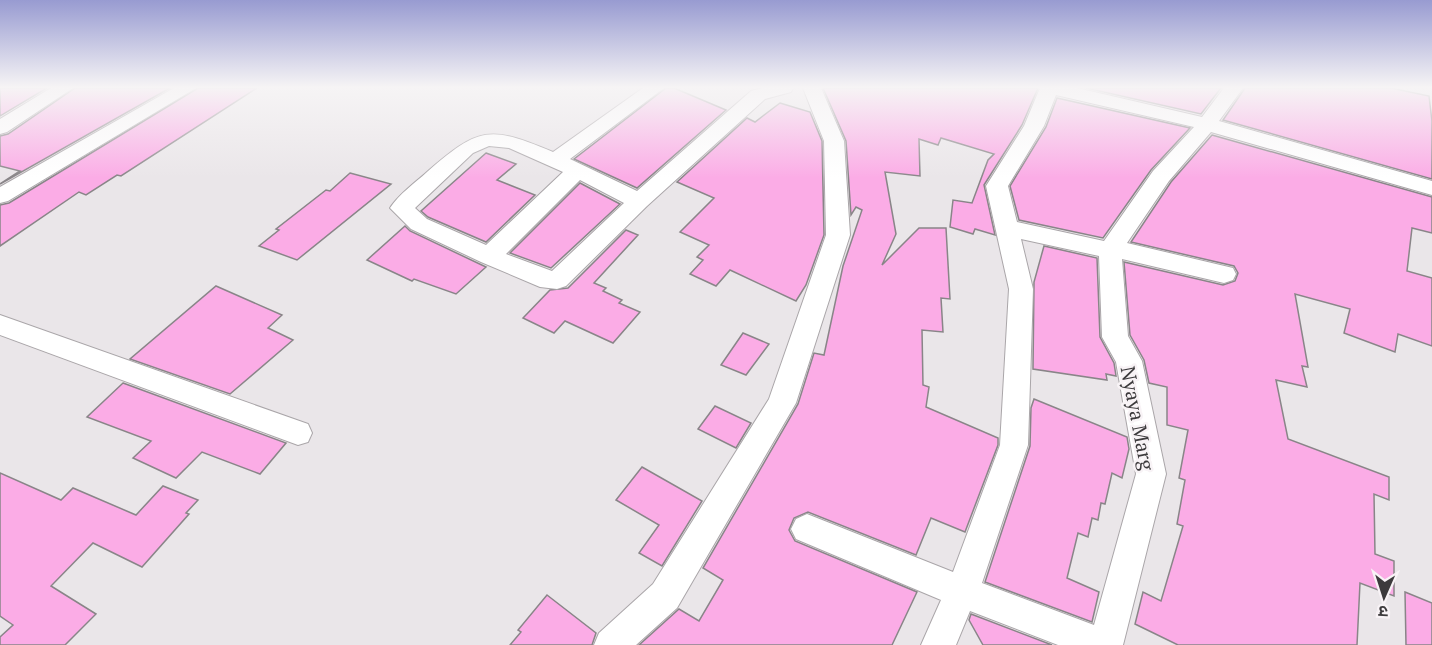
<svg xmlns="http://www.w3.org/2000/svg" width="1432" height="645" viewBox="0 0 1432 645" font-family="'PT Serif','Noto Sans Devanagari',serif">
<style>
.building{fill:#fbace6;stroke:#898588;stroke-width:1.5}
.lines{fill:none;stroke-linecap:round;stroke-linejoin:round}
.street-casing{stroke:#aaa6a9;stroke-width:2}
.street{fill:#fff;fill-rule:evenodd}
.labels{text-anchor:middle;dominant-baseline:central;stroke-width:5;stroke-linejoin:round;paint-order:stroke}
.street-label{font-size:20px;fill:#3c3a3c;stroke:#f8f3f6}
</style>
<rect width="100%" height="100%" fill="#eae6e9"/>
<g class="building">
<path d="M0,88H47L0,116Z"/>
<path d="M75,88H170L0,184L20,171L0,166V136L8,134Z"/>
<path d="M198,88H257L121,176L117,175L86,195L79,192L0,246V205L9,203Z"/>
<path d="M666,88H674L726,110L637,188L574,159Z"/>
<path d="M823,88H1038L1022,125L984,185L995,235L975,229L973,234L950,227L953,200L972,203L988,160L994,154L941,138L938,145L919,139L920,176L885,172L896,234L882,265L919,228H946L950,299L941,298L943,332L922,330L923,385L929,387L926,407L998,438V445L965,532L931,518L916,555L808,512L794,518L789,530L795,541L917,592L892,645H639L679,609L699,621L723,580L703,568L798,404L814,353L824,355L843,266L862,210L856,207L851,215L846,141Z"/>
<path d="M1086,88H1221L1201,114Z"/>
<path d="M1245,88H1391L1429,96L1432,121V179L1223,120Z"/>
<path d="M1057,98L1190,128L1151,170L1103,238L1019,220L1010,186L1046,127Z"/>
<path d="M780,103L810,112L822,141L824,235L806,285L796,301L730,270L716,286L690,274L703,260L697,257L709,245L680,232L714,198L677,182L747,118L755,122Z"/>
<path d="M1212,135L1432,197V233L1412,228L1407,271L1432,278V346L1398,334L1395,352L1344,333L1350,309L1295,294L1308,367L1302,366L1307,387L1276,380L1288,439L1389,477V500L1374,494L1375,554L1394,561V596L1360,583L1357,645H1178L1135,624L1143,592L1161,601L1183,526L1177,524L1185,480L1179,478L1188,430L1167,425V387L1149,383L1144,360L1130,335L1124,262L1223,285L1235,281L1238,273L1234,266L1131,242L1171,182Z"/>
<path d="M486,153L516,164L497,180L535,195L486,242L428,217L421,211Z"/>
<path d="M350,173L391,184L297,260L259,246L279,230L276,229L326,190L330,191Z"/>
<path d="M580,183L620,204L551,268L510,253Z"/>
<path d="M405,226L410,231L486,267L456,294L414,279L412,281L367,260Z"/>
<path d="M626,230L638,235L594,283L606,288L603,291L622,300L619,303L640,312L613,343L565,321L554,333L523,318L550,290L568,288Z"/>
<path d="M1044,246L1097,258L1100,337L1114,363L1116,376L1106,374L1107,380L1033,369L1034,282Z"/>
<path d="M216,286L282,315L268,328L293,340L230,394L130,359Z"/>
<path d="M743,333L769,344L746,375L721,365Z"/>
<path d="M123,383L286,443L260,474L202,452L176,478L133,458L151,441L87,417Z"/>
<path d="M1034,399L1127,437L1129,449L1122,478L1112,473L1105,504L1101,503L1098,520L1092,518L1088,537L1078,533L1067,578L1099,592L1092,622L985,582L1030,446L1031,408Z"/>
<path d="M715,406L751,423L736,448L698,429Z"/>
<path d="M642,467L702,501L662,566L639,553L659,525L616,500Z"/>
<path d="M0,473L61,500L73,488L136,515L163,486L198,500L186,513L189,514L142,567L93,543L51,586L96,614L65,645H0V637L13,625L0,616Z"/>
<path d="M1405,592L1432,603V645H1406Z"/>
<path d="M547,595L596,633L592,645H510L521,632L518,630Z"/>
<path d="M971,614L1052,645H983L969,620Z"/>
</g>
<g class="lines">
<g class="street-casing">
<g id="street">
<path d="M51,88H73L7,132L0,134V119Z"/>
<path d="M174,88H196L8,201L0,203V187Z"/>
<path d="M643,88H664L570,159L637,191L751,91L763,88H793L791,92L765,99L647,206L566,286L557,289L540,287L481,262L411,229L390,208C399,194 415,183 427,172C479,127 489,125 553,152ZM489,146L509,148L563,172L486,245L427,219L415,208L473,153ZM580,180L624,203L552,271L506,254Z"/>
<path d="M803,88H821L844,141L850,235L796,403L677,608L636,645H594L599,633L653,584L769,399L826,235L824,141Z"/>
<path d="M1040,88H1077L1202,117L1224,88H1243L1219,121L1432,181V195L1211,132L1169,181L1127,243L1233,268L1236,274L1233,280L1224,283L1122,259L1128,336L1142,361L1166,474L1123,645H1058L970,611L956,645H921L941,600L796,539L791,529L796,519L807,514L953,572L1000,445L1009,289L986,186L1024,126ZM1056,95L1194,127L1153,171L1104,241L1017,222L1008,186L1044,126ZM1021,239L1099,256L1102,337L1116,362L1136,474L1094,625L982,583L1028,445L1033,289Z"/>
<path d="M0,315L308,424L312,433L308,442L298,445L0,335Z"/>
</g>
</g>
<use href="#street" class="street"/>
</g>
<linearGradient id="sky" x2="0" y2="1"><stop stop-color="#989bd1"/><stop offset="0.49" stop-color="#f6f4f5"/><stop offset="1" stop-color="#f6f4f5" stop-opacity="0"/></linearGradient>
<rect width="1432" height="178" fill="url(#sky)"/>
<g class="labels">
<g class="street-label">
<text transform="translate(1138 418) rotate(79)">Nyaya Marg</text>
</g>
</g>
<g transform="translate(1384 597) rotate(183)" stroke="#f8f3f6" stroke-width="4.5" paint-order="stroke">
<path d="M0-4.5L10 22L0 15L-10 22Z" fill="#3c3a3c"/>
<text y="-9" font-size="16" font-weight="bold" text-anchor="middle" fill="#3c3a3c">उ</text>
</g>
</svg>
